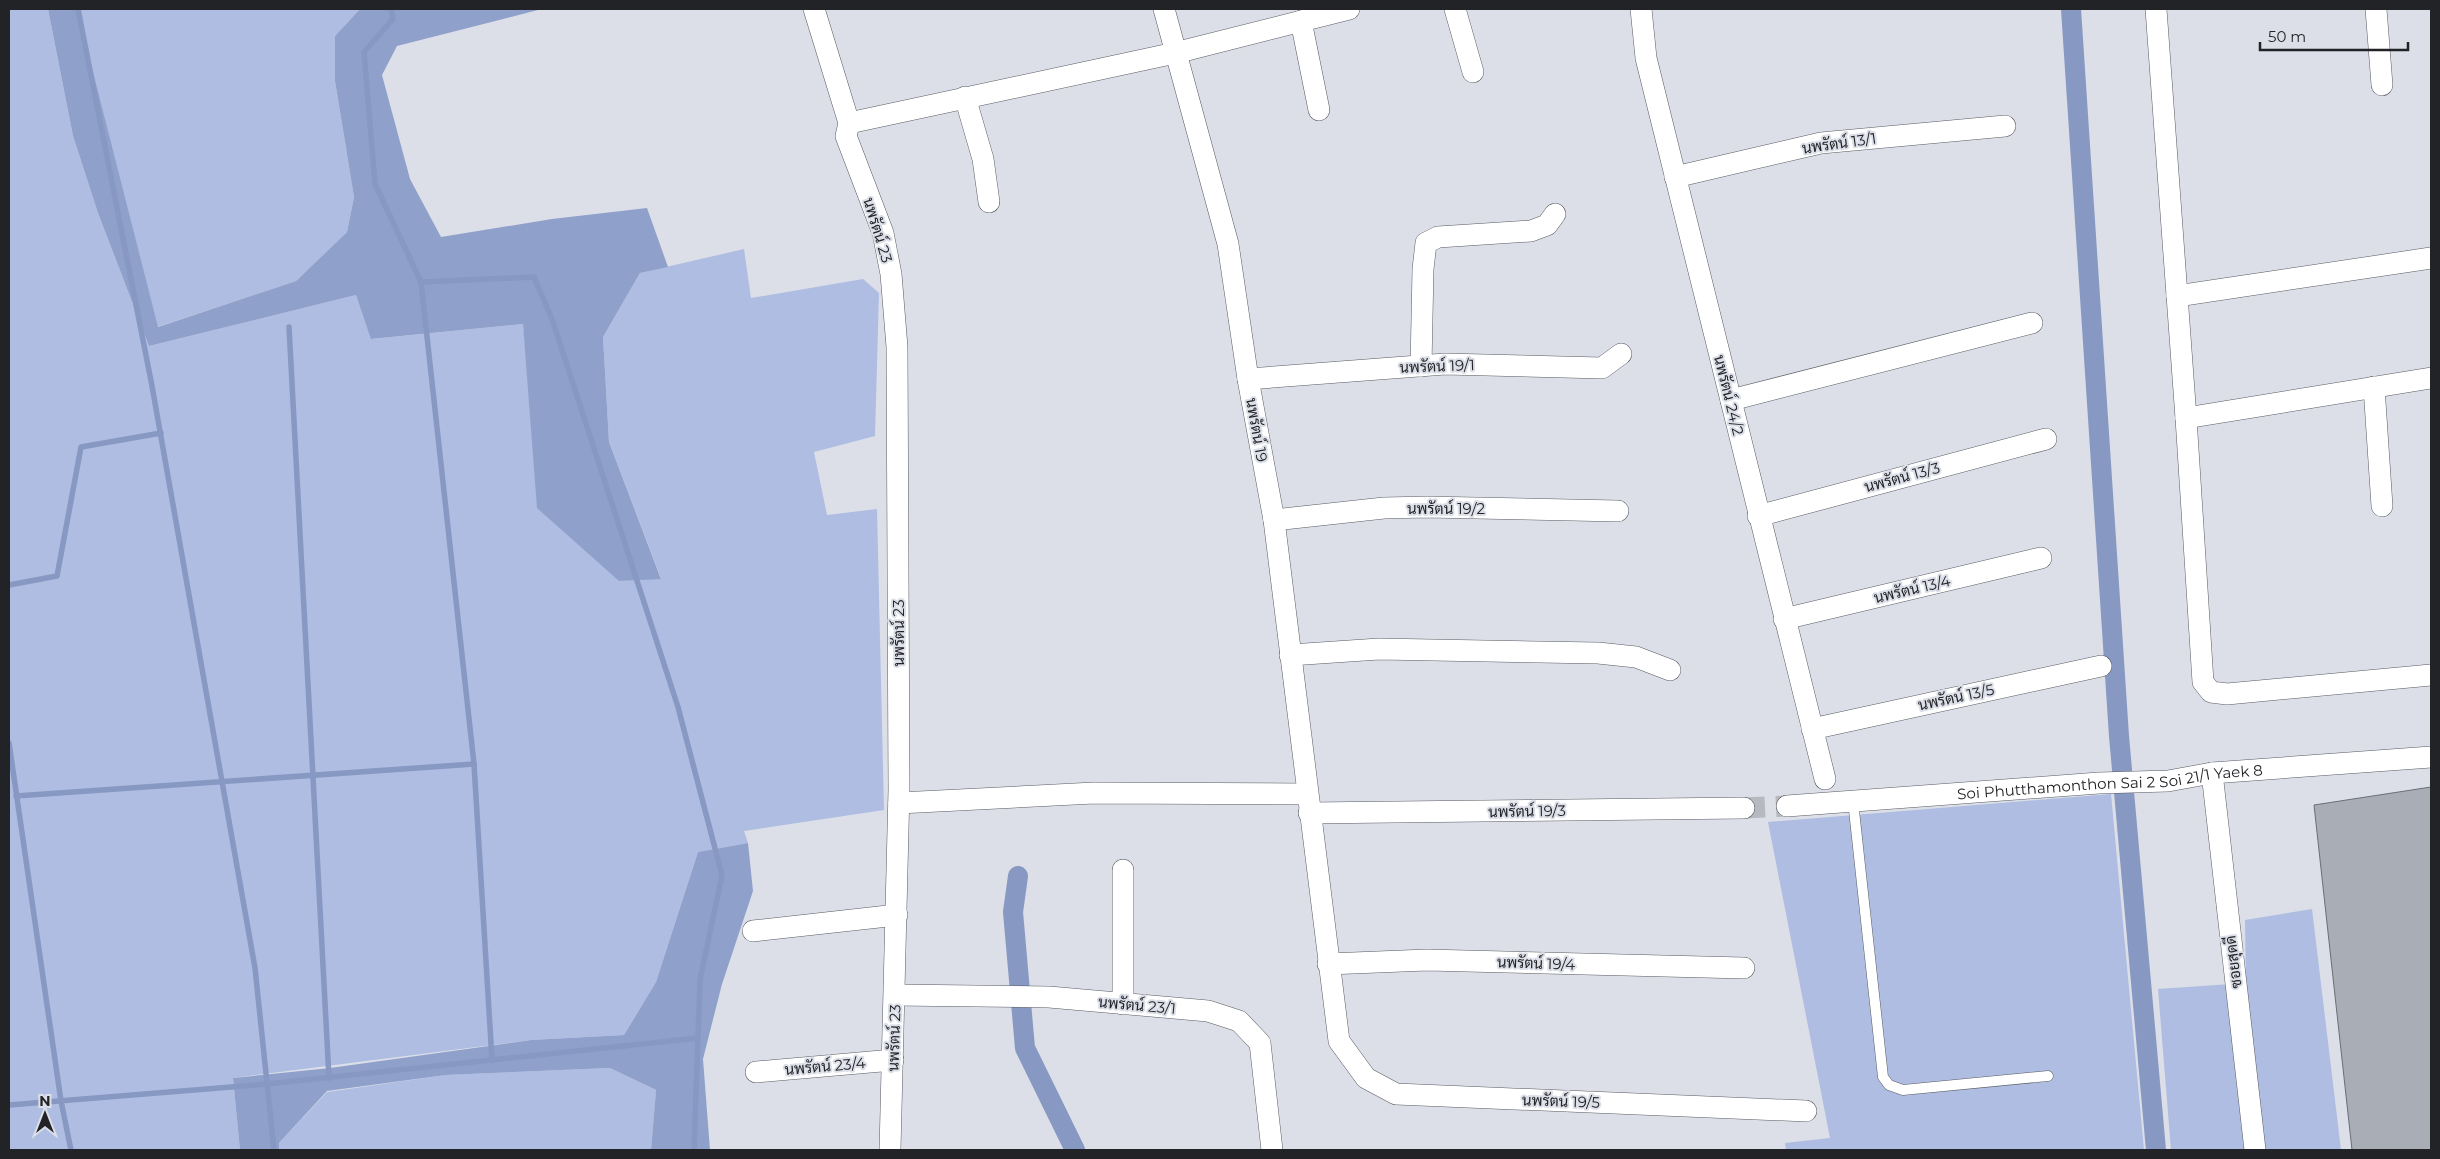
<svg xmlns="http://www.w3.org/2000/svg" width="2440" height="1159" viewBox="0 0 2440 1159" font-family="Montserrat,Sarabun,sans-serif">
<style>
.green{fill:#aebde1}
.forest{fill:#8fa0cb}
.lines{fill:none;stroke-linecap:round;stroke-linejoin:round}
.stream{stroke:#8798c2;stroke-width:5.5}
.canal{stroke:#8798c2;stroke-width:20}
.building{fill:#a9adb5;stroke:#6b6e76}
.minor-tunnel{stroke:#b7b9c1;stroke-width:21;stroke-dasharray:21 11;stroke-linecap:butt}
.service-casing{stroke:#585b62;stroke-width:11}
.minor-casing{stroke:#585b62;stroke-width:22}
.service{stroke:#fff;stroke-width:10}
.minor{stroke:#fff;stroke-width:21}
.labels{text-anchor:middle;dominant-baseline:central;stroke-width:4;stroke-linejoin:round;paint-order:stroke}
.street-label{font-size:15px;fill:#222326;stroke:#dcdfe8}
</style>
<rect width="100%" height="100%" fill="#dcdfe8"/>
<g class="green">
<path d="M9,9H48L73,136L98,213L149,346L356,295L372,339L523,324L528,375L619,581L661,578L609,442L603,337L640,273L744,249L751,298L863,279L879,293L875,436L814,452L827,515L877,509L884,810L744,831L748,843L698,852L656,982L624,1035L531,1040L233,1078L240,1150H9Z"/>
<path d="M77,9H360L335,36V81L354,197L347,232L296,281L157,327Z"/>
<path d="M2111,794L2144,1150H1786L1785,1143L1830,1138L1768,822Z"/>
<path d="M2312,909L2341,1150H2171L2158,989L2246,983L2245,920Z"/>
<path d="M610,1068L656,1090L651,1150H279V1143L327,1092L446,1075Z"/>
</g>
<g class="forest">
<path d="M48,9H77L158,327L296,281L347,232L354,197L335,81V36L360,9H542L397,46L382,75L410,179L441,237L552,219L647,208L668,267L640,273L603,337L609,442L661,579L619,581L537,508L523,324L371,339L356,295L149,346L98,213L73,136Z"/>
<path d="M748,843L753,891L722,984L703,1059L710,1150H651L656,1090L610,1068L446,1075L327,1091L279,1143V1150H240L233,1078L330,1068L531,1040L624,1035L656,982L698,852Z"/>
</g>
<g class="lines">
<g class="stream">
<path d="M78,9L152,386L255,968L274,1150"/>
<path d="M391,9L393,19L364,52L375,184L421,282L534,277L552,319L678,707L722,875L700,980L694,1150"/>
<path d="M421,282L474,764"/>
<path d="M289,327L329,1078"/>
<path d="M9,585L57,576L81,447L161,433"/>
<path d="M9,743L61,1101L71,1150"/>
<path d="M16,796L474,764L492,1060"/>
<path d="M9,1105L267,1084L698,1038"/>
</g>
<g class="canal">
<path d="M2071,9L2119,736L2156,1150"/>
<path d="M1018,876L1013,912L1025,1048L1075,1150"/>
</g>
</g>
<path class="building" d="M2431,787V1150H2352L2314,805Z"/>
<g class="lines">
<path class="minor-tunnel" d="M1744,808L1787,806"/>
<g class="service-casing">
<path id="service" d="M1853,801L1883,1077L1889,1085L1903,1090L2048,1076"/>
</g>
<g class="minor-casing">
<g id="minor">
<path d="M814,9L849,123L846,136L883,233L891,274L897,347L899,790L890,1150"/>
<path d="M1164,9L1228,244L1248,379L1274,520L1339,1041L1366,1078L1396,1094L1806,1111"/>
<path d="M1455,9L1473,72"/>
<path d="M1641,9L1646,58L1825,779"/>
<path d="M2156,9L2186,418L2203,682L2211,692L2227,694L2431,675"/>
<path d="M2376,9L2382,85"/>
<path d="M1301,21L1319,110"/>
<path d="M965,97L983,159L989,202"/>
<path d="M849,123L1175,53L1349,9"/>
<path d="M1675,177L1821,143L2005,126"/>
<path d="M2177,296L2431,258"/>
<path d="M1421,366L1423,269L1426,243L1438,237L1531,231L1547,225L1555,214"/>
<path d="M1248,379L1445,364L1602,368L1621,354"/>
<path d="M2374,387L2382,506"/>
<path d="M1731,400L2032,323"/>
<path d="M2186,418L2431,378"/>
<path d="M1758,516L2046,439"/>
<path d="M1274,520L1384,508L1427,507L1618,511"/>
<path d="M1784,619L2041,558"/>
<path d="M1290,655L1379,649L1598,653L1636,657L1670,670"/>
<path d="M1812,729L2101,666"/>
<path d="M2212,773L2255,1150"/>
<path d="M899,803L1094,793L1307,794"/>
<path id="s1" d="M1787,806L2099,783L2168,781L2212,773L2431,757"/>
<path d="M1309,813L1744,808"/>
<path d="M1123,870V1004"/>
<path d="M753,931L897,915"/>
<path d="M1328,964L1427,960L1744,968"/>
<path d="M895,995L1049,997L1208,1011L1239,1021L1260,1043L1272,1150"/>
<path d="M756,1072L893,1060"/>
</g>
</g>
<use href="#service" class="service"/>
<use href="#minor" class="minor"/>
</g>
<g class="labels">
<g class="street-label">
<text transform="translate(1839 143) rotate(-8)">นพรัตน์ 13/1</text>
<text transform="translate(878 230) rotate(73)">นพรัตน์ 23</text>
<text transform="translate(1437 366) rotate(-2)">นพรัตน์ 19/1</text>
<text transform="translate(1729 395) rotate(76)">นพรัตน์ 24/2</text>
<text transform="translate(1257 430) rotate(80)">นพรัตน์ 19</text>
<text transform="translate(1902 477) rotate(-15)">นพรัตน์ 13/3</text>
<text x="1446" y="508">นพรัตน์ 19/2</text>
<text transform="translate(1912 589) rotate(-13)">นพรัตน์ 13/4</text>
<text transform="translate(898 633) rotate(-90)">นพรัตน์ 23</text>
<text transform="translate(1956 697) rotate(-12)">นพรัตน์ 13/5</text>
<text stroke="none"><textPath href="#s1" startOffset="324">Soi Phutthamonthon Sai 2 Soi 21/1 Yaek 8</textPath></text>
<text transform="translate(1527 811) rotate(-1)">นพรัตน์ 19/3</text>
<text transform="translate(2233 962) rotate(-97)">ซอยสุดดี</text>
<text transform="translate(1536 963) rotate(2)">นพรัตน์ 19/4</text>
<text transform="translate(1137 1005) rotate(5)">นพรัตน์ 23/1</text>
<text transform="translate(894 1038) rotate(-88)">นพรัตน์ 23</text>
<text transform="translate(825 1066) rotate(-5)">นพรัตน์ 23/4</text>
<text transform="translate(1561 1101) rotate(2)">นพรัตน์ 19/5</text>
</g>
</g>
<rect width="2440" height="1159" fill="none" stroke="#222326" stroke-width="20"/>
<g transform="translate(45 1114)" stroke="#dcdfe8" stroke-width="4" paint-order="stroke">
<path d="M0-4L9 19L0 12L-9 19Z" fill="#222326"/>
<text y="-8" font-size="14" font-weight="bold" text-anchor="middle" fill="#222326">N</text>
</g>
<path d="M2260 42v8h148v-8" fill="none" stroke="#222326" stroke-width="2.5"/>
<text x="2268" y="42" font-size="15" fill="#222326" stroke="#dcdfe8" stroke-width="4" paint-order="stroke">50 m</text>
</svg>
